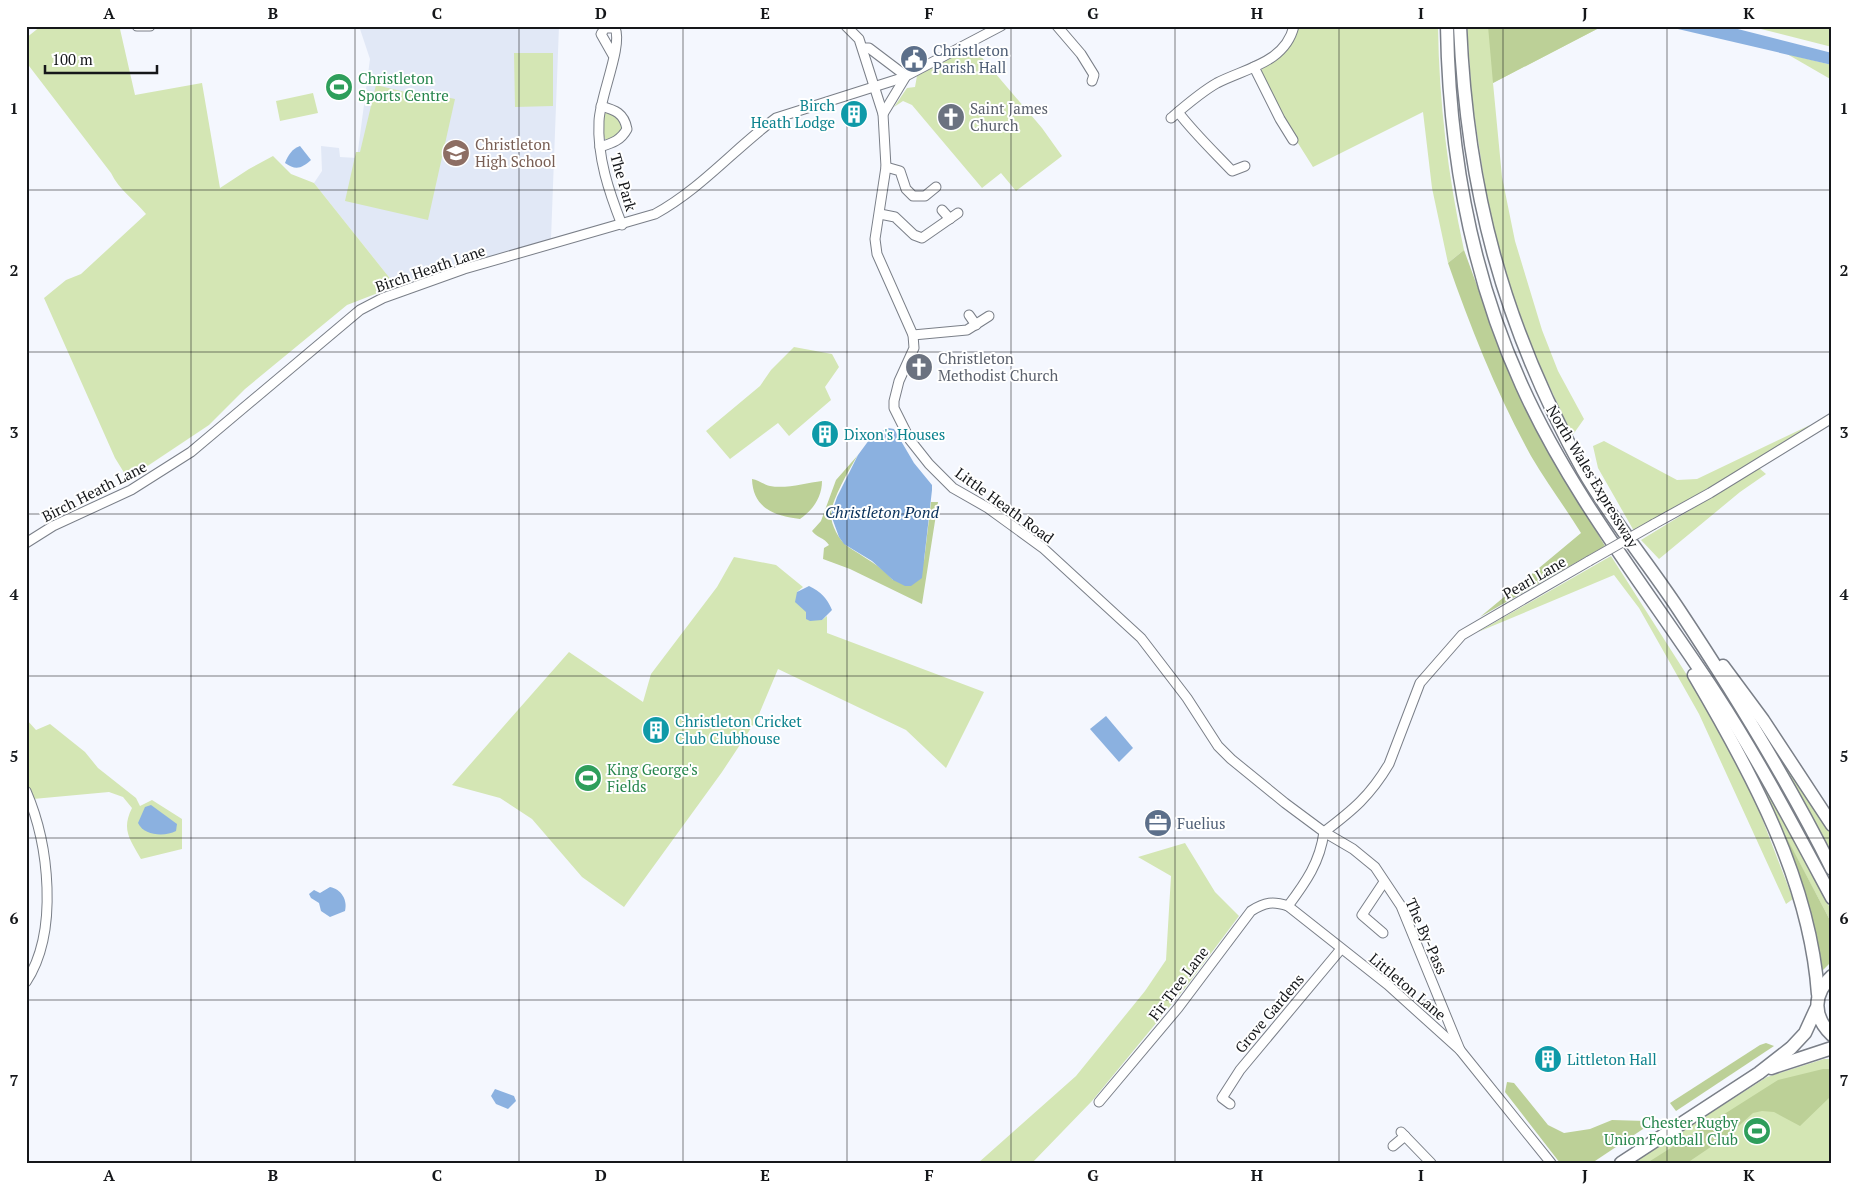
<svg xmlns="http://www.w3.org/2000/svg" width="1858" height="1189" viewBox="0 0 1858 1189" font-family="'PT Serif',serif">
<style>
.built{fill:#e1e8f6}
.green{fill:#d4e6b4}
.forest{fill:#bcd097}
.water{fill:#8bb1e0}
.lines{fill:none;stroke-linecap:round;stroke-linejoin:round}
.minor-casing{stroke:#7a7f88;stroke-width:11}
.highway-casing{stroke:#7a7f88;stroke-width:15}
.minor{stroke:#fff;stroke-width:9}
.highway{stroke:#fff;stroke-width:12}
.minor-bridge-casing{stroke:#7a7f88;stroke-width:11;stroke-linecap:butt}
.minor-bridge{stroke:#fff;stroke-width:9}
.grid{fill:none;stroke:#15171a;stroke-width:1;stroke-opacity:0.55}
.labels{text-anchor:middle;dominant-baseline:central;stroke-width:4;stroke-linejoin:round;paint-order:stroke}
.service-label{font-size:15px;fill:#4e5e75;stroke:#fff;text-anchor:start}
.leisure-label{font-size:15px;fill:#27864d;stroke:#fff;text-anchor:start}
.culture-label{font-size:15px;fill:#0d838f;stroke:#fff;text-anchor:start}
.worship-label{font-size:15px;fill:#5b616d;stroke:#fff;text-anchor:start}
.education-label{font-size:15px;fill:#785e54;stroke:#fff;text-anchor:start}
.street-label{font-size:15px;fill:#15171a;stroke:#fff}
.water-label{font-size:16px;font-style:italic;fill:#072f5a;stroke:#fff}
.neatline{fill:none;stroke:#15171a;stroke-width:2}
.grid-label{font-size:16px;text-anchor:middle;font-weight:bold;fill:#15171a}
</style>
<rect width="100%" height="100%" fill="#f4f7fe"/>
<path class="built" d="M359,26H559L551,239L396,286L314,183L322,171L321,146L339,148L340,157L357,158L370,59Z"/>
<g class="green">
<path d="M41,26L120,29L135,95L202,83L220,188L249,169L273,156L291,174L314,183L396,286L347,305L245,389L209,425L128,479L115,458L44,298L66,280L81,274L146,214C134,199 119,190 111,173L26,62V38Z"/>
<path d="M1298,26H1438C1439,102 1448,176 1464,250L1448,263L1432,188L1423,112L1313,167L1296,140L1261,72L1263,67C1281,58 1294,47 1298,26Z"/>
<path d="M1467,26H1598L1597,29L1493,83L1502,177L1515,241L1542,330L1558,371L1584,419L1572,436L1534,352L1502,265L1485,186L1472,100Z"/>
<path d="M1749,26H1832V47Z"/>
<path d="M968,49L976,55L978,53L1042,128L1062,156L1016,191L1001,173L982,188L912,105L903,101L894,107L907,88L915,87L917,76Z"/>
<path d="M514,53H553V106L515,107Z"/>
<path d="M1787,54L1832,65V80Z"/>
<path d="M376,85L426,97L427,93L455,99L428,220L345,201L356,152H360Z"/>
<path d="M313,93L318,113L280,121L276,101Z"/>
<path d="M606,112C616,111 620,120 625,127L622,134L610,140L605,139C602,131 600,120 606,112Z"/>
<path d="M794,347L832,354L839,367L825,387L831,400L789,436L778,423L730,459L706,431L760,386L771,370Z"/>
<path d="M1810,425L1797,437L1634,531L1598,468L1593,446L1604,441L1677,480L1697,479Z"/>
<path d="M1759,468L1766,474L1740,492L1659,559L1641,540Z"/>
<path d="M1611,556L1699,694L1755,800L1793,899L1786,904L1699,714L1639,608L1614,575L1478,632Z"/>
<path d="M734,557L776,565L803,587L797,592L822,620L827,616V633L984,692L946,768L906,730L778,669L757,719L722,772L624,907L582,877L532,819L500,798L452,785L569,652L643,702L651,674L717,587Z"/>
<path d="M26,719L36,730L50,724L85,752L98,768L136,798L140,806L152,800L182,819V849L141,859C130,839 121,830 132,808L123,797L109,792L33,799L26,784Z"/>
<path d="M1761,724L1832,834V855L1757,726Z"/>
<path d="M1734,731L1804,857L1832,912V924L1782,830H1780Z"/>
<path d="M1185,843L1215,892L1239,916L1185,988L1092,1101L1032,1163H978L1076,1076L1145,991L1166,960L1171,876L1138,857Z"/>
<path d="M1824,1059H1832V1163H1632L1767,1077Z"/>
</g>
<g class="forest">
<path d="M1488,26H1598L1597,29L1493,83Z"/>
<path d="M1464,250L1499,346L1542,440L1605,546L1480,617L1581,533C1565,507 1546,482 1531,456C1497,394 1471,329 1448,263Z"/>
<path d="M858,455C850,468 831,501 831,515C831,525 839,540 847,546C863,557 880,565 893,580L924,561L931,502H938L922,604L850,569L823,559L824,548L829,545C824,537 817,538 812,531L821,521L836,480Z"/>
<path d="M752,479C759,480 764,485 770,486C786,489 806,483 822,481C822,497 813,510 800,519C774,516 753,508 752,479Z"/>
<path d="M1782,829L1832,924V961L1821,972L1809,906L1780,830Z"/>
<path d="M1766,1043L1774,1046L1676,1111L1670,1103L1760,1045Z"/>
<path d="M1823,1069H1832V1101L1829,1098L1800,1126L1774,1112L1762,1111L1753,1113L1730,1134L1687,1163H1647L1778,1080Z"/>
<path d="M1507,1082L1514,1083L1548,1125L1564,1133L1590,1129L1612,1120L1646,1121V1127L1592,1163H1560L1505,1092Z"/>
</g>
<g class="water">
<path d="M1665,26H1726L1832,53V65Z"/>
<path d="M300,146L311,160C302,168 296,171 285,163C288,155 292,149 300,146Z"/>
<path d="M888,428L894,429L914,463L932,485V490L922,578L911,586H905L893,580L872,561L844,544L839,537L831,515L837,497L858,455L872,436Z"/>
<path d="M809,586C821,592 827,598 832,610L822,620L810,621L806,619V612L795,602L797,592Z"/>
<path d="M1106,716L1133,748L1119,762L1090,729Z"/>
<path d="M151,805L177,824L176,831C165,837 144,836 138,823L145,807Z"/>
<path d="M330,887C341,889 348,900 345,911L330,917L321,911L319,903L311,898L309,894L314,890L320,893Z"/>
<path d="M495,1089L514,1096L516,1101L508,1109L496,1104L491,1096Z"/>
</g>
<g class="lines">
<g class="minor-casing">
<g id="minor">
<path d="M137,26H150"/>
<path d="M846,26L859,39L883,114L886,167L875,239L877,254L913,335L914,348L899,381L894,401V408L910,440L929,464L953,488L988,508L1043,548L1141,638L1187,698L1218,746L1231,759L1285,803L1324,832L1353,849L1375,867L1401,906L1460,1050"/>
<path d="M1057,26L1081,54L1094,75L1092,81"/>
<path d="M863,48H869L906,76"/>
<path d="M614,57L601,34L605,28H615C623,46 600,96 599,121C597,157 609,192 622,225"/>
<path d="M1254,67L1280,119L1293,140"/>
<path d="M1178,112C1194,133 1214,152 1232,171L1245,166"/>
<path d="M883,114L906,76L1001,26"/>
<path d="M1171,118C1185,106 1201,92 1217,83C1246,68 1285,63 1294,26"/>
<path d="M600,147C613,143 621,140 627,129C624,113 615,110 601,106"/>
<path d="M886,167L900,171L906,189L913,196H925L936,187"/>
<path d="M942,210L950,219"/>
<path d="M880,214L895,217L914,235L922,238L958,213"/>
<path d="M969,315L976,325"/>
<path d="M913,335L967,330L989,316"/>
<path d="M1654,524L1710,493L1832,418"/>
<path d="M26,543L53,526L131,490L191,452L360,310L383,298L464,269L655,214C702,188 734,149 776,118L905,77"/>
<path d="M26,791C49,844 59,932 26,982"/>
<path d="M1324,832C1320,862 1306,882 1288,906L1388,985L1460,1050L1551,1163"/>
<path d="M1324,832C1353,810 1370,796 1389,764L1420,683L1462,635L1589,561"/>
<path d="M1383,933L1362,915L1384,882"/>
<path d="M1099,1102L1178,1008L1251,911C1265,902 1273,901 1288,906"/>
<path d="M1230,1104L1222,1098L1240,1070L1341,949"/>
<path d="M1401,1132L1431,1163"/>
<path d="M1393,1146L1405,1136"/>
</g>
</g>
<g class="highway-casing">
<g id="highway">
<path d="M1447,26C1449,151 1470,272 1522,386C1572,497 1650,593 1716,694C1759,760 1795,829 1832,898"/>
<path d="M1460,26C1467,191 1503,325 1583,470C1611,519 1648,563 1679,610C1734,693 1787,779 1832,869"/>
<path d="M1723,666L1763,720L1832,825"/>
<path d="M1694,675C1751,772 1810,880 1818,994"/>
<path d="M1832,976C1813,994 1812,1016 1832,1035"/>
<path d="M1771,1068L1832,1048"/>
<path d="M1621,1163L1759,1073L1791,1048L1805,1033L1816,1009"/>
</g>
</g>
<use href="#minor" class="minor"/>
<use href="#highway" class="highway"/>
<g class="minor-bridge-casing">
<path id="minor-bridge" d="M1589,561L1654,524"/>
</g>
<use href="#minor-bridge" class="minor-bridge"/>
</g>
<path class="grid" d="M191,26V1163M355,26V1163M519,26V1163M683,26V1163M847,26V1163M1011,26V1163M1175,26V1163M1339,26V1163M1503,26V1163M1667,26V1163M26,190H1832M26,352H1832M26,514H1832M26,676H1832M26,838H1832M26,1000H1832"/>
<defs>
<g id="civic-disc" transform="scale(1.4375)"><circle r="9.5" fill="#5c6f8a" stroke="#fff"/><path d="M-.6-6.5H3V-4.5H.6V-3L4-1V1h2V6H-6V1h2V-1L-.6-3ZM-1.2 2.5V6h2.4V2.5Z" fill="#fff"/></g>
<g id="stadium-disc" transform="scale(1.4375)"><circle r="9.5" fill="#2e9e5b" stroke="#fff"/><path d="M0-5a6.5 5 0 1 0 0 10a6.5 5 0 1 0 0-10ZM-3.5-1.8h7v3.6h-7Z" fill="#fff"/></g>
<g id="building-disc" transform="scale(1.4375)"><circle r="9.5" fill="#0f9aa8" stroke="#fff"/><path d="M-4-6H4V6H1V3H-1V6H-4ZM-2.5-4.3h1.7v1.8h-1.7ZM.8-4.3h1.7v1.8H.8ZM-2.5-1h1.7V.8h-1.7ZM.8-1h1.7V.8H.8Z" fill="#fff"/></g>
<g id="church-disc" transform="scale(1.4375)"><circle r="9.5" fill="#6b7280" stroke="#fff"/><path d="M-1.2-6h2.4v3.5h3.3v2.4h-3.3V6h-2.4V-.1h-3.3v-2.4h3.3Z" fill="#fff"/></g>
<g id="school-disc" transform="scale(1.4375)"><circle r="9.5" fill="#8d6e63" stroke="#fff"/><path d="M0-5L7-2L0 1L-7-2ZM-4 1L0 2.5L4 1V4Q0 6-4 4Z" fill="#fff"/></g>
<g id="office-disc" transform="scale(1.4375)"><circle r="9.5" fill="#5c6f8a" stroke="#fff"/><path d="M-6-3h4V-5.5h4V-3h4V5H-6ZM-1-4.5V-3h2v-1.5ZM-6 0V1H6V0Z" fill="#fff"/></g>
</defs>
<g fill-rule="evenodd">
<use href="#civic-disc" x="914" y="59"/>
<use href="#stadium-disc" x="339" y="87"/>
<use href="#building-disc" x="854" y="114"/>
<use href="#church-disc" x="951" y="117"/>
<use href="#school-disc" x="456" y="153"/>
<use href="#church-disc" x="919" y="367"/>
<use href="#building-disc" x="825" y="434"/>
<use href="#building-disc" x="656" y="730"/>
<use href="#stadium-disc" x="588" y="778"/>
<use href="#office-disc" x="1158" y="823"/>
<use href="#building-disc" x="1548" y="1059"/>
<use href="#stadium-disc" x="1757" y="1131"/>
</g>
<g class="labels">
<g class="service-label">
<text x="933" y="50">Christleton<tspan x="933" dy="17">Parish Hall</tspan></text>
<text x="1177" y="823">Fuelius</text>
</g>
<g class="leisure-label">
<text x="358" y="78">Christleton<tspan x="358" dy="17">Sports Centre</tspan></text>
<text x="607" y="769">King George's<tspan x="607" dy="17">Fields</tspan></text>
<text x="1738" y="1122" text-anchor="end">Chester Rugby<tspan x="1738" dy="17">Union Football Club</tspan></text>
</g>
<g class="culture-label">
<text x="835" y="105" text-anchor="end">Birch<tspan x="835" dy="17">Heath Lodge</tspan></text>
<text x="844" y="434">Dixon's Houses</text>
<text x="675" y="721">Christleton Cricket<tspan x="675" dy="17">Club Clubhouse</tspan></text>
<text x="1567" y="1059">Littleton Hall</text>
</g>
<g class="worship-label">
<text x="970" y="108">Saint James<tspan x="970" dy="17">Church</tspan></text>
<text x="938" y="358">Christleton<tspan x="938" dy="17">Methodist Church</tspan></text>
</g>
<g class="education-label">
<text x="475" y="144">Christleton<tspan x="475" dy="17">High School</tspan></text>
</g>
<g class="street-label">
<text transform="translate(624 182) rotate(74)">The Park</text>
<text transform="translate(430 268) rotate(-19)">Birch Heath Lane</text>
<text transform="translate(1593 476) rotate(59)">North Wales Expressway</text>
<text transform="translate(94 491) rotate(-27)">Birch Heath Lane</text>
<text transform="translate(1005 505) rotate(36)">Little Heath Road</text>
<text transform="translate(1534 577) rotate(-30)">Pearl Lane</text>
<text transform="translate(1427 936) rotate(66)">The By-Pass</text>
<text transform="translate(1178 983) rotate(-53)">Fir Tree Lane</text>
<text transform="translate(1408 986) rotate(40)">Littleton Lane</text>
<text transform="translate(1269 1013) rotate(-50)">Grove Gardens</text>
</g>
<g class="water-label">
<text x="882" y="512">Christleton Pond</text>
</g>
</g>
<rect width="1858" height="1189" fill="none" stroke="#ffffff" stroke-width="55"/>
<path d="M45 65v8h112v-8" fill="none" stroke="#15171a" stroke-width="2.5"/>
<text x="52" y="65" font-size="15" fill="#15171a" stroke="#ffffff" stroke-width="4" paint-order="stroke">100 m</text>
<rect x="28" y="28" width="1802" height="1134" class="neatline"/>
<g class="grid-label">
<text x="109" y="19">A</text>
<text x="273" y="19">B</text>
<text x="437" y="19">C</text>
<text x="601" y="19">D</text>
<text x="765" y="19">E</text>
<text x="929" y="19">F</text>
<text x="1093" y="19">G</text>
<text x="1257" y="19">H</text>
<text x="1421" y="19">I</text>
<text x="1585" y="19">J</text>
<text x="1749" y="19">K</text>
<text x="14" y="114">1</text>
<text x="1844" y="114">1</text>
<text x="14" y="276">2</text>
<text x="1844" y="276">2</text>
<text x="14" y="438">3</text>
<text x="1844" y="438">3</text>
<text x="14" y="600">4</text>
<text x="1844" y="600">4</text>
<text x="14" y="762">5</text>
<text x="1844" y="762">5</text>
<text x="14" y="924">6</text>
<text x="1844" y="924">6</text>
<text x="14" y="1086">7</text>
<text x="1844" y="1086">7</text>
<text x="109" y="1181">A</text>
<text x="273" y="1181">B</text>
<text x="437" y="1181">C</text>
<text x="601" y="1181">D</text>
<text x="765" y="1181">E</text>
<text x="929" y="1181">F</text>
<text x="1093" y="1181">G</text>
<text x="1257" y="1181">H</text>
<text x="1421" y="1181">I</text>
<text x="1585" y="1181">J</text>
<text x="1749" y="1181">K</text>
</g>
</svg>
